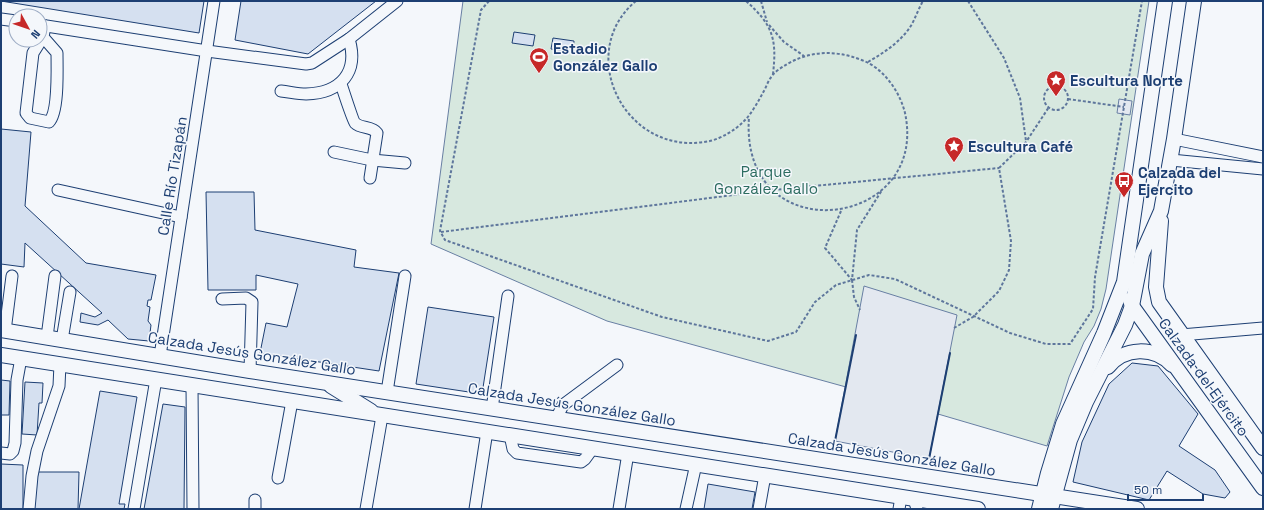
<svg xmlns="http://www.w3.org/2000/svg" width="1264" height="510" viewBox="0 0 1264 510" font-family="'Space Grotesk',sans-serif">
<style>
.green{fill:#d7e8df;stroke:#687fa3}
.parking{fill:#e3e8f0;stroke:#687fa3}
.building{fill:#d5e0f0;stroke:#1d3f73}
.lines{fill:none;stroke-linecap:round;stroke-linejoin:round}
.minor-casing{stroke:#1d3f73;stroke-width:13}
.major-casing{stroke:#1d3f73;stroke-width:16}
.path{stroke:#5e769c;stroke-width:2;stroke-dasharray:3 2;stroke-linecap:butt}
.minor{stroke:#f4f7fb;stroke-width:11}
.major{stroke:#f4f7fb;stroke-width:14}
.wall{stroke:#1d3f73;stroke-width:2}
.labels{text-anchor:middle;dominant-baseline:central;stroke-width:3;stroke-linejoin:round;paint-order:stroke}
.poi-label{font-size:15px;font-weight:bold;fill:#1d3f73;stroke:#f4f7fb;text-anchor:start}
.park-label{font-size:15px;fill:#2c6c60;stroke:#f4f7fb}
.street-label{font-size:15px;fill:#1d3f73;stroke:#f4f7fb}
</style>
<rect width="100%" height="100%" fill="#f4f7fb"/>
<path class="green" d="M463,1H1149L1106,289L1101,309L1094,326L1084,342L1069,377L1047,446L938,414L950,353L856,336L846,387L607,321L431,244Z"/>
<g class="parking">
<path d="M1119,99L1132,101L1130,115L1117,113Z"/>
<path d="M864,286L957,315L929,459L835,441Z"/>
</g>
<g class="building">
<path d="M1,1H204L199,33Z"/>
<path d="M241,1H376L308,54L235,40Z"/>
<path d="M514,32L535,35L533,46L512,43Z"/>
<path d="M553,38L574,41L573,52L551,49Z"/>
<path d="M1,129L31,132L25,206L86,263L156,275L151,300H148L147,306L150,307L148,321L151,325L149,341L128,339L108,320L98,325L80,322L81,313L95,317L102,313L25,243L24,267L1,264Z"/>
<path d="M206,192H254L255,230L356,250L354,267L399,273L379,371L260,353L266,323L287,327L298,284L256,275V290H208Z"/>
<path d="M428,307L494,317L482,394L416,384Z"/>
<path d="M1132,363L1158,366L1198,414L1179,446L1215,470L1230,492L1225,498L1203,494L1167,471L1149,500L1073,482L1082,442L1109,384Z"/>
<path d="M1,380L10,381L9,415H1Z"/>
<path d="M25,382L43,383L42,403H39L37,435L22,434Z"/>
<path d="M100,391L137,397L119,504H125L124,509H79Z"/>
<path d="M163,404L185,407L184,509H144Z"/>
<path d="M1,464L23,465V509H1Z"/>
<path d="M34,472H79L78,509H33Z"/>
<path d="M708,484L755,492L752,509H704Z"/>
</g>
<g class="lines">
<g class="minor-casing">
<g id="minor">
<path d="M1,19L16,21"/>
<path d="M40,25L207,51L306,64L312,63L349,39L397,1"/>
<path d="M43,37L33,53L26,113L30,118L49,122C59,112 57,67 57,53L43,37L45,26"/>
<path d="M341,84C343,90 353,121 355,123C361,129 372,126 377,133L370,178"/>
<path d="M281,91C290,92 298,94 306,94C341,93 359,72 349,39"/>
<path d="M1174,139L1263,157"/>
<path d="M334,152L372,160L405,163"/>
<path d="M1171,160L1263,169"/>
<path d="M58,190L181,217"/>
<path d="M222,299L246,298L252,302L250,371"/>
<path d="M5,331L12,276"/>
<path d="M1181,335L1263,328"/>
<path d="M47,337L55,276"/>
<path d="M62,340L70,292"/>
<path d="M160,356L214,1"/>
<path d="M192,385L193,509"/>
<path d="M387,392L405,276"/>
<path d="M492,409L508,296"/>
<path d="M556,419L563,405L617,365"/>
<path d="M510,435L513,449L517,453L581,462L585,459L593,448"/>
<path d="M1,453L10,454L13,451L15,443L17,380L21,358"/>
<path d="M278,478L292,401"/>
<path d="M914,499L917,509"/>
<path d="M29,509L32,476L37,451L59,386L60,364"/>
<path d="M134,509L156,379"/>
<path d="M255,509V500"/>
<path d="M366,509L382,416"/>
<path d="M475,509L487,431"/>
<path d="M619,509L628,453"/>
<path d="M686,509L696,464"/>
<path d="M759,509L765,475"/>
<path d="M899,509L901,497"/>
</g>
</g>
<g class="major-casing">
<g id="major">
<path d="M1161,221L1156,287L1159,302L1263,448"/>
<path d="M1130,300L1132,306L1263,488"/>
<path d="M1,330L250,371L1137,509"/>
<path d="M1,355L978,509"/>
<path d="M1108,367C1124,347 1154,346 1172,365"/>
<path d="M331,386L371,411"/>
<path d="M1039,509L1048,473L1063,424L1104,333L1124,282L1165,1"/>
<path d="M1051,509L1070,440L1086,402L1125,325L1132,306L1142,254L1161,211L1174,139L1194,1"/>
</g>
</g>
<g class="path">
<path d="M489,1L481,10L440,231L445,240L662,317L768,341L796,332L815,302L836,285L869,275L895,279L1010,333L1046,344H1070L1093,309L1095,277L1142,1"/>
<path d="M636,1C579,48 617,141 689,143C699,143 710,142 719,138C745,126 752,113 765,89C768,82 771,75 778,70C804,51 833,48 864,61C884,69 900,92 905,113C930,230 739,253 749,117"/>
<path d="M746,1C773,25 777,39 773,74"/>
<path d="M761,1L767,22"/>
<path d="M968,1L1004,58L1020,98L1026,141"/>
<path d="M769,25L784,42L804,56"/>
<path d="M868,62C885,52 902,41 912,24C916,16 919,8 923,1"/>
<circle cx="1056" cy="98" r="12"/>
<path d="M1068,99L1124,107"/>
<path d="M841,211L825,248L852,280L857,230L882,190"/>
<path d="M441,232L773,190L999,168"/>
<path d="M852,280L854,297L860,310"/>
<path d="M954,328L973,317L999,291L1009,270L1011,241L999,168L1026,142L1049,107"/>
<path d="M883,458L885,450"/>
</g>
<use href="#minor" class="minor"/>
<use href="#major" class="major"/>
<g class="wall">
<path d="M835,441L856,335"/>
<path d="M929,459L950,353"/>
</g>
</g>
<defs>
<g id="stadium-pin" transform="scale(1)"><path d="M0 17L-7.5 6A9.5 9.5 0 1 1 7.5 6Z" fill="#c62828" stroke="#f4f7fb"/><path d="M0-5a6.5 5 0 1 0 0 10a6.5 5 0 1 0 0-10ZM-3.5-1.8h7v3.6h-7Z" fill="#fff"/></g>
<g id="sight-pin" transform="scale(1)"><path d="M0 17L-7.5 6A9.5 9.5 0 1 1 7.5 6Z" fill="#c62828" stroke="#f4f7fb"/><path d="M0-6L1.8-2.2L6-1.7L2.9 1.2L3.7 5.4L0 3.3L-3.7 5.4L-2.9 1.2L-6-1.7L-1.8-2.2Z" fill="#fff"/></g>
<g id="bus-pin" transform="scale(1)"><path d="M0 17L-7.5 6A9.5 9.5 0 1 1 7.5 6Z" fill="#c62828" stroke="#f4f7fb"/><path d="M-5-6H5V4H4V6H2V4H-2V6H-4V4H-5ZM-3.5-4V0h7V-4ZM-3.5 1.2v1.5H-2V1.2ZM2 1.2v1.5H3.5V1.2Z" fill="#fff"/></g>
</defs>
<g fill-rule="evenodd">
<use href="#stadium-pin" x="539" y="57"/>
<use href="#sight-pin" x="1056" y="80"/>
<use href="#sight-pin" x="954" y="146"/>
<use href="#bus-pin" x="1124" y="181"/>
</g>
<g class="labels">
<g class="poi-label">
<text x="553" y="48">Estadio<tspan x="553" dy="17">González Gallo</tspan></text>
<text x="1070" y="80">Escultura Norte</text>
<text x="968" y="146">Escultura Café</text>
<text x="1138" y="172">Calzada del<tspan x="1138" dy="17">Ejercito</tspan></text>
</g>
<g class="park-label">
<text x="766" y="171">Parque<tspan x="766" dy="17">González Gallo</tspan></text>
</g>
<g class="street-label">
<text transform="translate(172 176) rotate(-81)">Calle Río Tizapán</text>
<text transform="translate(252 353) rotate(9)">Calzada Jesús González Gallo</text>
<text transform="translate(1204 377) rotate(54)">Calzada del Ejército</text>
<text transform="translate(572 404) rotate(9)">Calzada Jesús González Gallo</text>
<text transform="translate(892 454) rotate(9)">Calzada Jesús González Gallo</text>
</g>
</g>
<rect width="1264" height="510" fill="none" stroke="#1d3f73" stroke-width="4"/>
<g transform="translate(28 28) rotate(130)"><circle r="19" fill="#f4f7fb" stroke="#9eadc5"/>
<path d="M0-3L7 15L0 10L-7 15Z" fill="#c62828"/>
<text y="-6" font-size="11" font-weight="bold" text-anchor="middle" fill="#1d3f73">N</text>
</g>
<path d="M1128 494v6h75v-6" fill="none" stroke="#1d3f73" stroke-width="2"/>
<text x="1134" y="494" font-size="12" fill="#1d3f73" stroke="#f4f7fb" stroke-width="3" paint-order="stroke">50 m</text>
</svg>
